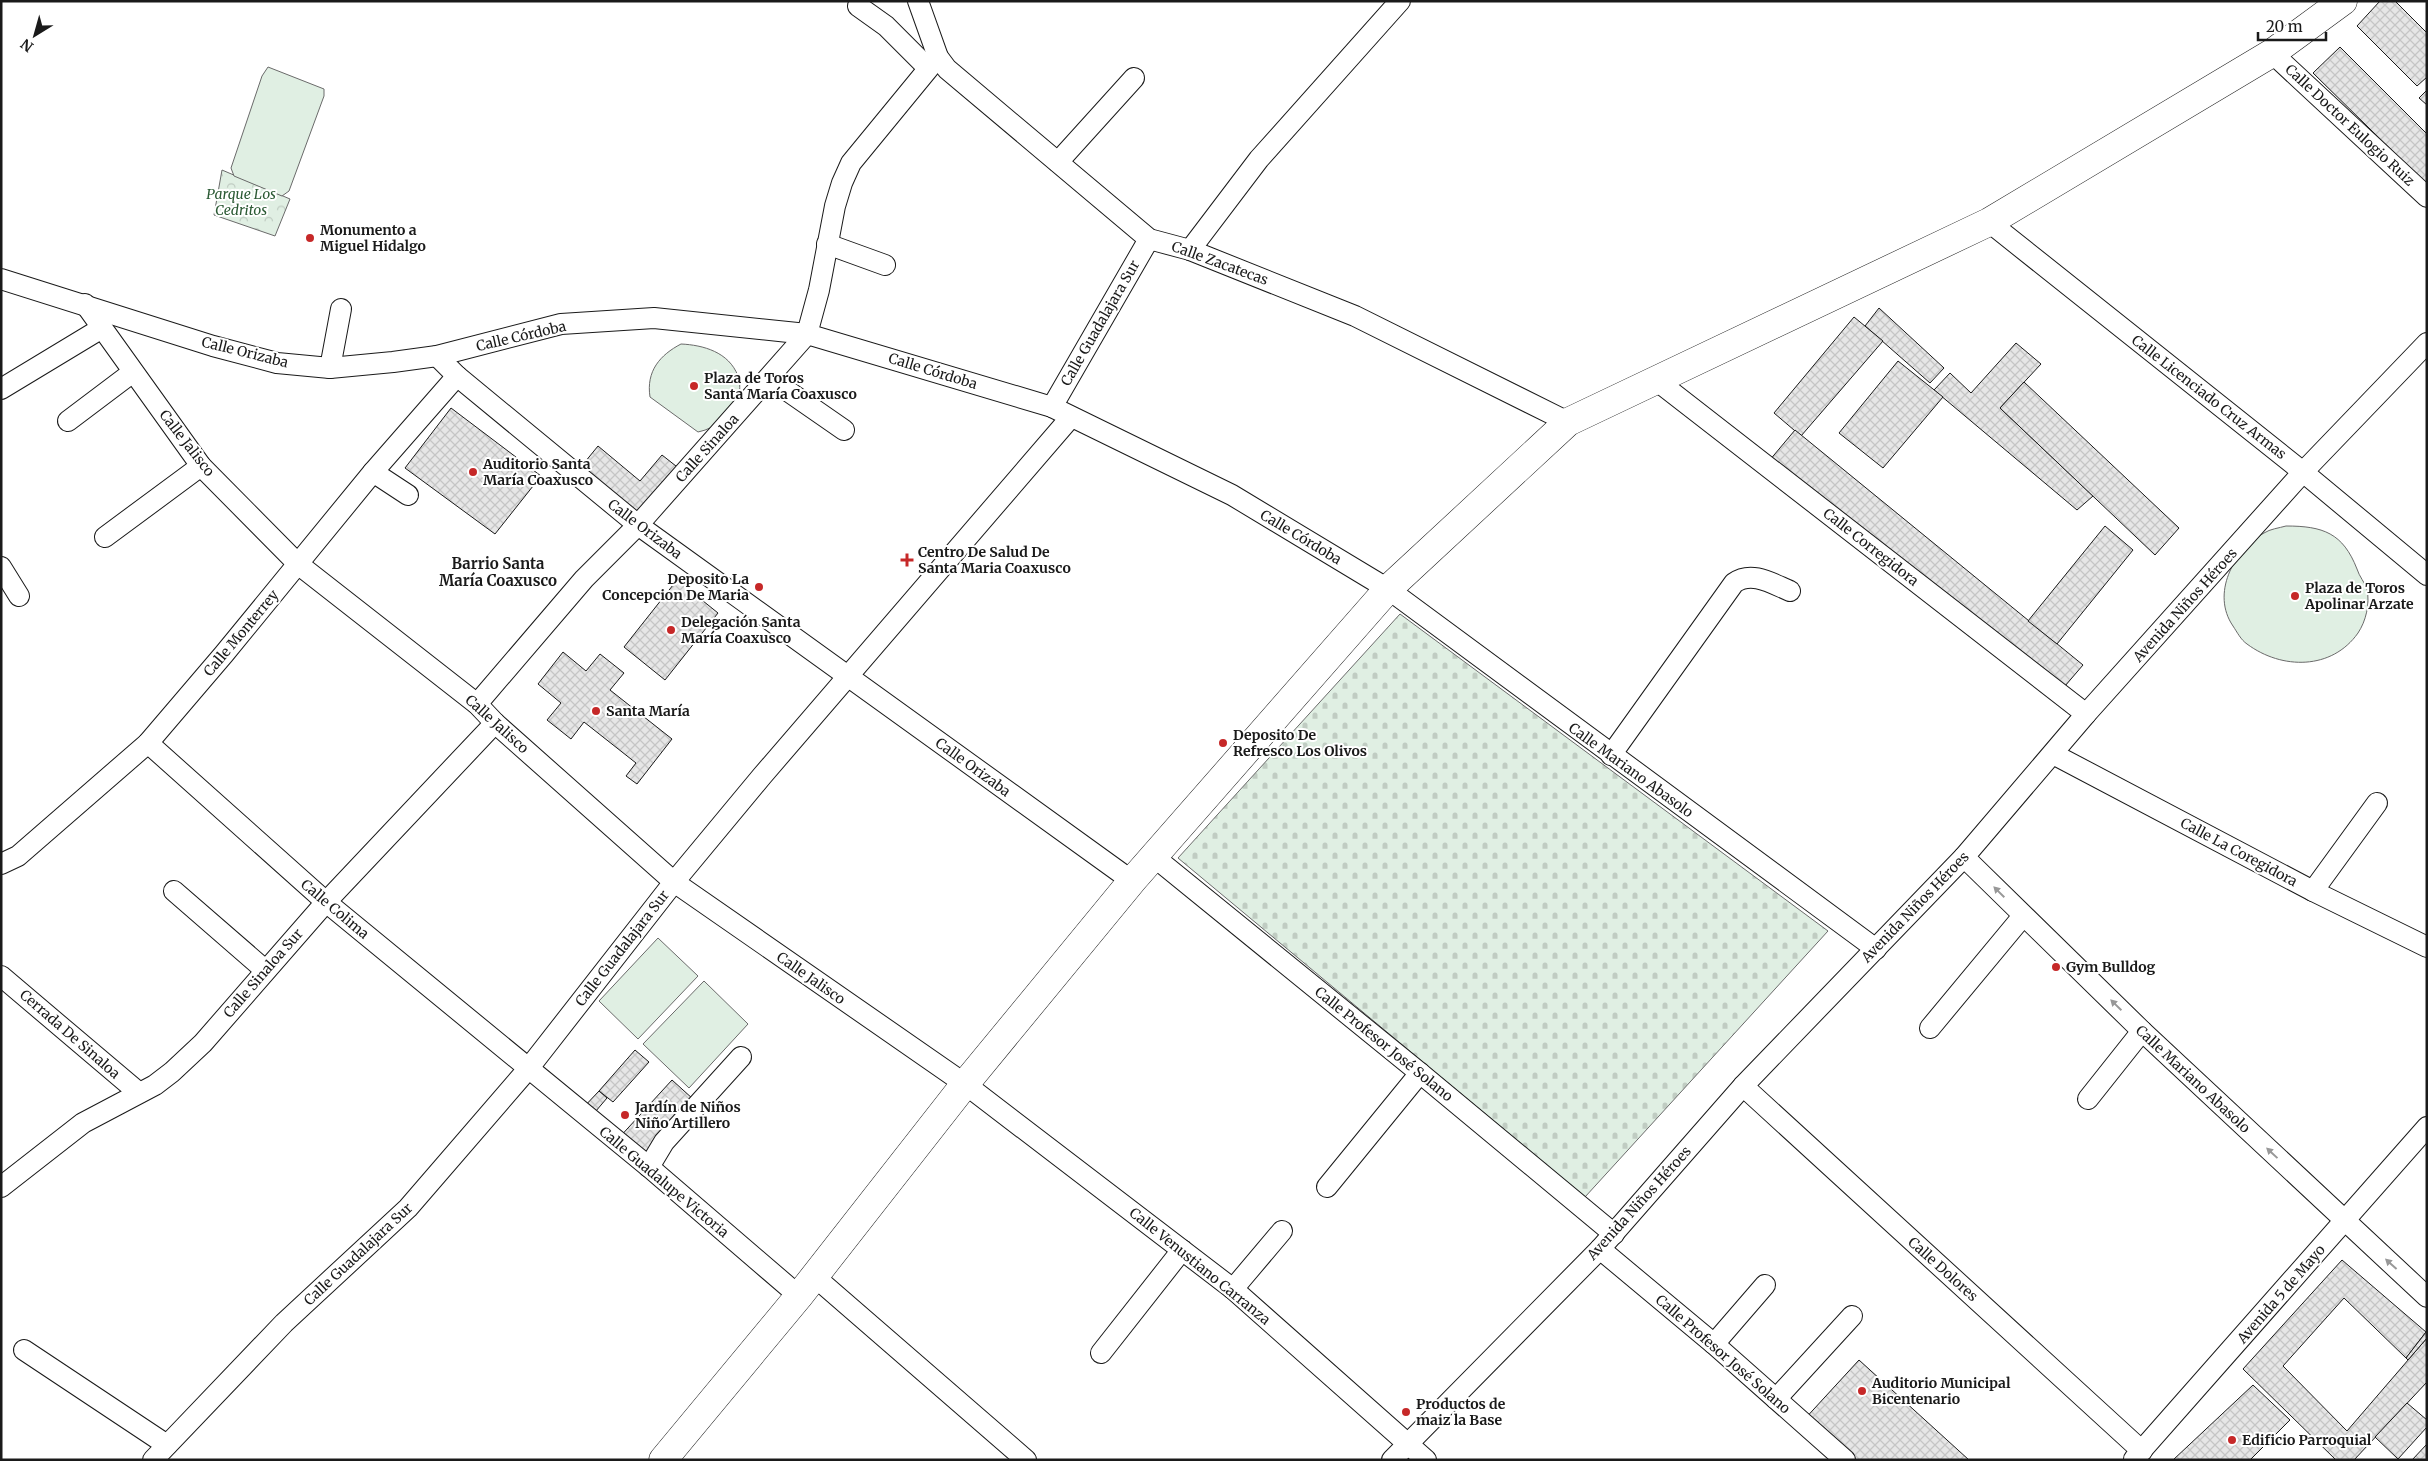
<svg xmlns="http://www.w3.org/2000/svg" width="2428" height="1461" viewBox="0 0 2428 1461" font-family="Merriweather,serif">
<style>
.cemetery{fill:url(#cemetery-stones);stroke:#6a6a6a}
.park{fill:url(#park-crowns);stroke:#6a6a6a}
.pitch{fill:#e0efe3;stroke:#6a6a6a}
.building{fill:url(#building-cross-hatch);stroke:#1a1a1a}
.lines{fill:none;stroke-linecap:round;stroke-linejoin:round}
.street-casing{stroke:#1a1a1a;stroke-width:22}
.secondary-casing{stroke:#1a1a1a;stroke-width:29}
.street{stroke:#fff;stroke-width:20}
.secondary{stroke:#fff;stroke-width:28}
.oneway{fill:#989898}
.poi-dot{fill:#c62828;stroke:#fff;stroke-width:2}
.labels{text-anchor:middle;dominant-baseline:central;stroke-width:4;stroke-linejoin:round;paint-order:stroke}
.street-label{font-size:14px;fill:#1a1a1a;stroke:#fff}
.park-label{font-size:14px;font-style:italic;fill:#2b5a34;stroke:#fff}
.poi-label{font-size:14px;font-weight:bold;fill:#1a1a1a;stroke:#fff;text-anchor:start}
.neighbourhood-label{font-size:15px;font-weight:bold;fill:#1a1a1a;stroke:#fff}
</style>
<defs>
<pattern id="cemetery-stones" width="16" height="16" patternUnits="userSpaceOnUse" patternTransform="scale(1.25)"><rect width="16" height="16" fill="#e0efe3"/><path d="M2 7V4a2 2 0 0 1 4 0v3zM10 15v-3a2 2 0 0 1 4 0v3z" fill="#c0ccc2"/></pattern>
<pattern id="park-crowns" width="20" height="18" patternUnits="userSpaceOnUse" patternTransform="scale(1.25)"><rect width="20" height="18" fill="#e0efe3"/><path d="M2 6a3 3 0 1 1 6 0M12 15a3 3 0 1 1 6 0" fill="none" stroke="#c0ccc2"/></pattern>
<pattern id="building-cross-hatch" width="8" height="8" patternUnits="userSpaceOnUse" patternTransform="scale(1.25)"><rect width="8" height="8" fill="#e6e6e6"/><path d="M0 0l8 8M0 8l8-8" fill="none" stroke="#c5c5c5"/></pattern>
</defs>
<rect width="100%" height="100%" fill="#fff"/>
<path class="cemetery" d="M1400,614L1828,931L1585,1197L1178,858Z"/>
<path class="park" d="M222,170L290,199L275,236L214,215Z"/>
<g class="pitch">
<path d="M268,67L324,89V96L289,191L282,196L234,176L231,168L262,76Z"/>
<path d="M681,344C703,345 729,352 738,376C741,383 739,392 740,400C727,415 718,428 698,432L650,397C646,371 660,355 681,344Z"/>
<path d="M2286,526C2323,526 2343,533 2357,569C2359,576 2365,583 2367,589C2370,604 2366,621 2358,633C2332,670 2282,670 2247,644C2241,640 2237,632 2233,626C2211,594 2233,551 2264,533C2270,529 2279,528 2286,526Z"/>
<path d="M658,938L698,976L638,1039L599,1001Z"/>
<path d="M704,981L748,1024L689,1088L643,1044Z"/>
</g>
<g class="building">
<path d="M2380,1H2395L2427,33V77L2417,86L2357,26Z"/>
<path d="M2340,47L2427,134V185L2313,73Z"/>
<path d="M2427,90V105L2419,98Z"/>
<path d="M1879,308L1944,368L1930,383L1865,326Z"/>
<path d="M1854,317L1883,341L1801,436L1774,413Z"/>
<path d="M2016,343L2041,364L2000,408L2093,496L2077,510L1934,390L1950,373L1971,393Z"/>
<path d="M1898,361L1943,397L1883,468L1839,433Z"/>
<path d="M2024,382L2179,528L2155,555L2000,408Z"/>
<path d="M451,408L541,476L495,534L405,468Z"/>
<path d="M1795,430L2083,665L2059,693L1769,461Z"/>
<path d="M598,446L640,481L662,455L681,470L638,523L576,473Z"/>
<path d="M2105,526L2133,550L2057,644L2028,621Z"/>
<path d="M677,580L718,613L665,680L624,647Z"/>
<path d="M563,652L586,671L600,654L624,673L610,690L672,739L637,784L626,776L636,763L584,722L571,739L547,720L561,703L538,684Z"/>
<path d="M635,1050L649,1062L613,1102L599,1091Z"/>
<path d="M672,1080L693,1099L640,1159L617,1140Z"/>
<path d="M599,1091L607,1098L590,1118L581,1110Z"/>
<path d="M2342,1260L2426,1332L2406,1358L2344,1298L2283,1366L2347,1431L2427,1338V1382L2354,1460H2336L2243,1369Z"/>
<path d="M2426,1332L2427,1338L2408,1360L2406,1358Z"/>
<path d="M1859,1360L1969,1460H1845L1802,1422Z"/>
<path d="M2253,1385L2290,1420L2250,1460H2173Z"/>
<path d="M2407,1403L2427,1420V1427L2398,1459L2375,1437Z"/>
<path d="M2427,1444V1460H2412Z"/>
</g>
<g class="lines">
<g class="street-casing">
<g id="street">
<path d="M918,1L938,57L947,69L1149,239L1190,250L1355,316L1568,422"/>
<path d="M858,6L886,26L928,68"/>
<path d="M2272,53L2427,197"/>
<path d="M1058,162L1134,78"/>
<path d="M1989,222L2303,472L2427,575"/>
<path d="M827,244L885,265"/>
<path d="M1190,250L1259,159L1400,1"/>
<path d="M1,279L213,346L277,363L330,368L393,362L437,356L561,324L654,318L807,334L1052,407L1232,495L1388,589L1876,949"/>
<path d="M85,304L201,466L298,564L477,704L495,723L674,882L965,1084L1233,1289L1426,1460"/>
<path d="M437,356L457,376L638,525L1132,881"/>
<path d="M330,368L341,309"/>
<path d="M769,378L844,430"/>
<path d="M1656,380L2086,714"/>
<path d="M1,389L102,328"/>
<path d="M1052,407L1149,239"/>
<path d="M68,421L133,372"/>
<path d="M373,472L408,495"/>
<path d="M105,537L201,466"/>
<path d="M1,567L19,596"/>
<path d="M477,704L584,579L638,525L807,334L819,290L835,206L842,183L851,163L938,57"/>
<path d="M148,743L326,902L649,1167L799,1296"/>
<path d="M2053,754L2313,891L2427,947"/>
<path d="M1611,755L1734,583C1752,570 1773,584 1790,591"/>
<path d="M1153,856L1420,1073L1614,1234"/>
<path d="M1964,857L2142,1031L2427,1297"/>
<path d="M1,864L18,856L148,743L224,654L373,472L457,376"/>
<path d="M174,891L265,970"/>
<path d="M2313,891L2377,803"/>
<path d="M1,976L138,1092"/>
<path d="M1930,1028L2023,916"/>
<path d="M1743,1086L2142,1451"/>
<path d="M2088,1099L2142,1031"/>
<path d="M649,1167L664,1142L741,1057"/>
<path d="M1,1187L83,1123L155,1085L172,1072L203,1043L326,902L495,723"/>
<path d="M1327,1187L1420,1073"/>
<path d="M1600,1249L1714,1344L1845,1460"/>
<path d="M815,1277L1026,1460"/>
<path d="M1233,1289L1282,1231"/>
<path d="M1714,1344L1765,1285"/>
<path d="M24,1350L167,1445"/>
<path d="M1101,1353L1182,1250"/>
<path d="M1776,1399L1852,1316"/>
<path d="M2134,1459L2427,1127"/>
<path d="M153,1460L284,1323L408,1208L528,1069L674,882L762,776L1071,417"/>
<path d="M1392,1460L1600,1249L1743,1086L1964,857L2086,714L2303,472L2427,343"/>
</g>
</g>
<g class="secondary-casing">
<path id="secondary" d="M663,1460L799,1296L965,1084L1132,881L1388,589L1568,422L1989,222L2272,53L2343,1"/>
</g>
<use href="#street" class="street"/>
<use href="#secondary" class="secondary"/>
</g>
<defs><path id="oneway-solid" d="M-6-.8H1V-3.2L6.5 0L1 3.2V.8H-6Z" transform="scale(1.25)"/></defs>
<g class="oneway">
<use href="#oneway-solid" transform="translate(1999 892) rotate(-135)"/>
<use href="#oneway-solid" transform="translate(2116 1005) rotate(-136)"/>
<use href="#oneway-solid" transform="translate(2272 1153) rotate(-137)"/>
<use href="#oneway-solid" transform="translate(2391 1264) rotate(-138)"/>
</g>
<g class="poi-dot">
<circle cx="310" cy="238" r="5"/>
<circle cx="694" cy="386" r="5"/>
<circle cx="473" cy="472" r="5"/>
<path d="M904.5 552.5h5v5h5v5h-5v5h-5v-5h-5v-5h5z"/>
<circle cx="759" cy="587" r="5"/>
<circle cx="2295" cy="596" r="5"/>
<circle cx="671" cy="630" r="5"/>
<circle cx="596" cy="711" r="5"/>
<circle cx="1223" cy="743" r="5"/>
<circle cx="2056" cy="967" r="5"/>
<circle cx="625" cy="1115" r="5"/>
<circle cx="1862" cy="1391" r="5"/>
<circle cx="1406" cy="1412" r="5"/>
<circle cx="2232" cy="1440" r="5"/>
</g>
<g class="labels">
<g class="street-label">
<text transform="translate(2350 125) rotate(43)">Calle Doctor Eulogio Ruiz</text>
<text transform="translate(1220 263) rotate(20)">Calle Zacatecas</text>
<text transform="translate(1100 323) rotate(-60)">Calle Guadalajara Sur</text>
<text transform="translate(521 336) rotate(-13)">Calle Córdoba</text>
<text transform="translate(245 352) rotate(14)">Calle Orizaba</text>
<text transform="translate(933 371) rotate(17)">Calle Córdoba</text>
<text transform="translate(2209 397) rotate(38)">Calle Licenciado Cruz Armas</text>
<text transform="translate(187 443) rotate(52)">Calle Jalisco</text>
<text transform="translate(707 448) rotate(-48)">Calle Sinaloa</text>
<text transform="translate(645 529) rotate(37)">Calle Orizaba</text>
<text transform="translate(1301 537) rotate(31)">Calle Córdoba</text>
<text transform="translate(1871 547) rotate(38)">Calle Corregidora</text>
<text transform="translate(2185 605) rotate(-48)">Avenida Niños Héroes</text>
<text transform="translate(241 633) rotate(-50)">Calle Monterrey</text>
<text transform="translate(497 724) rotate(42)">Calle Jalisco</text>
<text transform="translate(973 767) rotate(36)">Calle Orizaba</text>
<text transform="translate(1631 770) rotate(36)">Calle Mariano Abasolo</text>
<text transform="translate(2239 852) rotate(28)">Calle La Coregidora</text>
<text transform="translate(1915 907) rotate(-46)">Avenida Niños Héroes</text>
<text transform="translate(335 909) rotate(40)">Calle Colima</text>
<text transform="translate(622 948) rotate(-52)">Calle Guadalajara Sur</text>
<text transform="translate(263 973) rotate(-49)">Calle Sinaloa Sur</text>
<text transform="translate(811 978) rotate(35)">Calle Jalisco</text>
<text transform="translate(70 1034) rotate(41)">Cerrada De Sinaloa</text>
<text transform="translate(1384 1044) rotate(39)">Calle Profesor José Solano</text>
<text transform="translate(2193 1079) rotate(43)">Calle Mariano Abasolo</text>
<text transform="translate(664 1182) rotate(40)">Calle Guadalupe Victoria</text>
<text transform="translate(1639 1203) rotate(-48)">Avenida Niños Héroes</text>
<text transform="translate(358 1254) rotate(-43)">Calle Guadalajara Sur</text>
<text transform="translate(1200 1266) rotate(39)">Calle Venustiano Carranza</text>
<text transform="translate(1943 1269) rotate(42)">Calle Dolores</text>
<text transform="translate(2281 1294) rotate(-49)">Avenida 5 de Mayo</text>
<text transform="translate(1723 1354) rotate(41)">Calle Profesor José Solano</text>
</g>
<g class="park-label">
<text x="241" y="194">Parque Los<tspan x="241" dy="16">Cedritos</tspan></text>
</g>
<g class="poi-label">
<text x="320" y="230">Monumento a<tspan x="320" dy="16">Miguel Hidalgo</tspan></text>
<text x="704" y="378">Plaza de Toros<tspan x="704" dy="16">Santa María Coaxusco</tspan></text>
<text x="483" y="464">Auditorio Santa<tspan x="483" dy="16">María Coaxusco</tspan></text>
<text x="918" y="552">Centro De Salud De<tspan x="918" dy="16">Santa Maria Coaxusco</tspan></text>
<text x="749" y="579" text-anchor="end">Deposito La<tspan x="749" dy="16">Concepcion De Maria</tspan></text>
<text x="2305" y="588">Plaza de Toros<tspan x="2305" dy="16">Apolinar Arzate</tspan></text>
<text x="681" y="622">Delegación Santa<tspan x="681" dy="16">María Coaxusco</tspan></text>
<text x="606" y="711">Santa María</text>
<text x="1233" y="735">Deposito De<tspan x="1233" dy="16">Refresco Los Olivos</tspan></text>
<text x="2066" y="967">Gym Bulldog</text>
<text x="635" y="1107">Jardín de Niños<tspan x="635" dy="16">Niño Artillero</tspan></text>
<text x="1872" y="1383">Auditorio Municipal<tspan x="1872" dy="16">Bicentenario</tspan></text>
<text x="1416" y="1404">Productos de<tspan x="1416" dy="16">maiz la Base</tspan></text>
<text x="2242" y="1440">Edificio Parroquial</text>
</g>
<g class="neighbourhood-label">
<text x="498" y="563">Barrio Santa<tspan x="498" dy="17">María Coaxusco</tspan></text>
</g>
</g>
<rect width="2428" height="1461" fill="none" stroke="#1a1a1a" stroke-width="5"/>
<g transform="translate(35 35) rotate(217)" stroke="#ffffff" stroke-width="4" paint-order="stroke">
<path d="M0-4L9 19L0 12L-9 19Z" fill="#1a1a1a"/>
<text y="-8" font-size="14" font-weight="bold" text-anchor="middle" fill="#1a1a1a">N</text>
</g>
<path d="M2258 32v8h68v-8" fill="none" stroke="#1a1a1a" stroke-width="2.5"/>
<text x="2266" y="32" font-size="15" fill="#1a1a1a" stroke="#ffffff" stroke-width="4" paint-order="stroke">20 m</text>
</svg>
